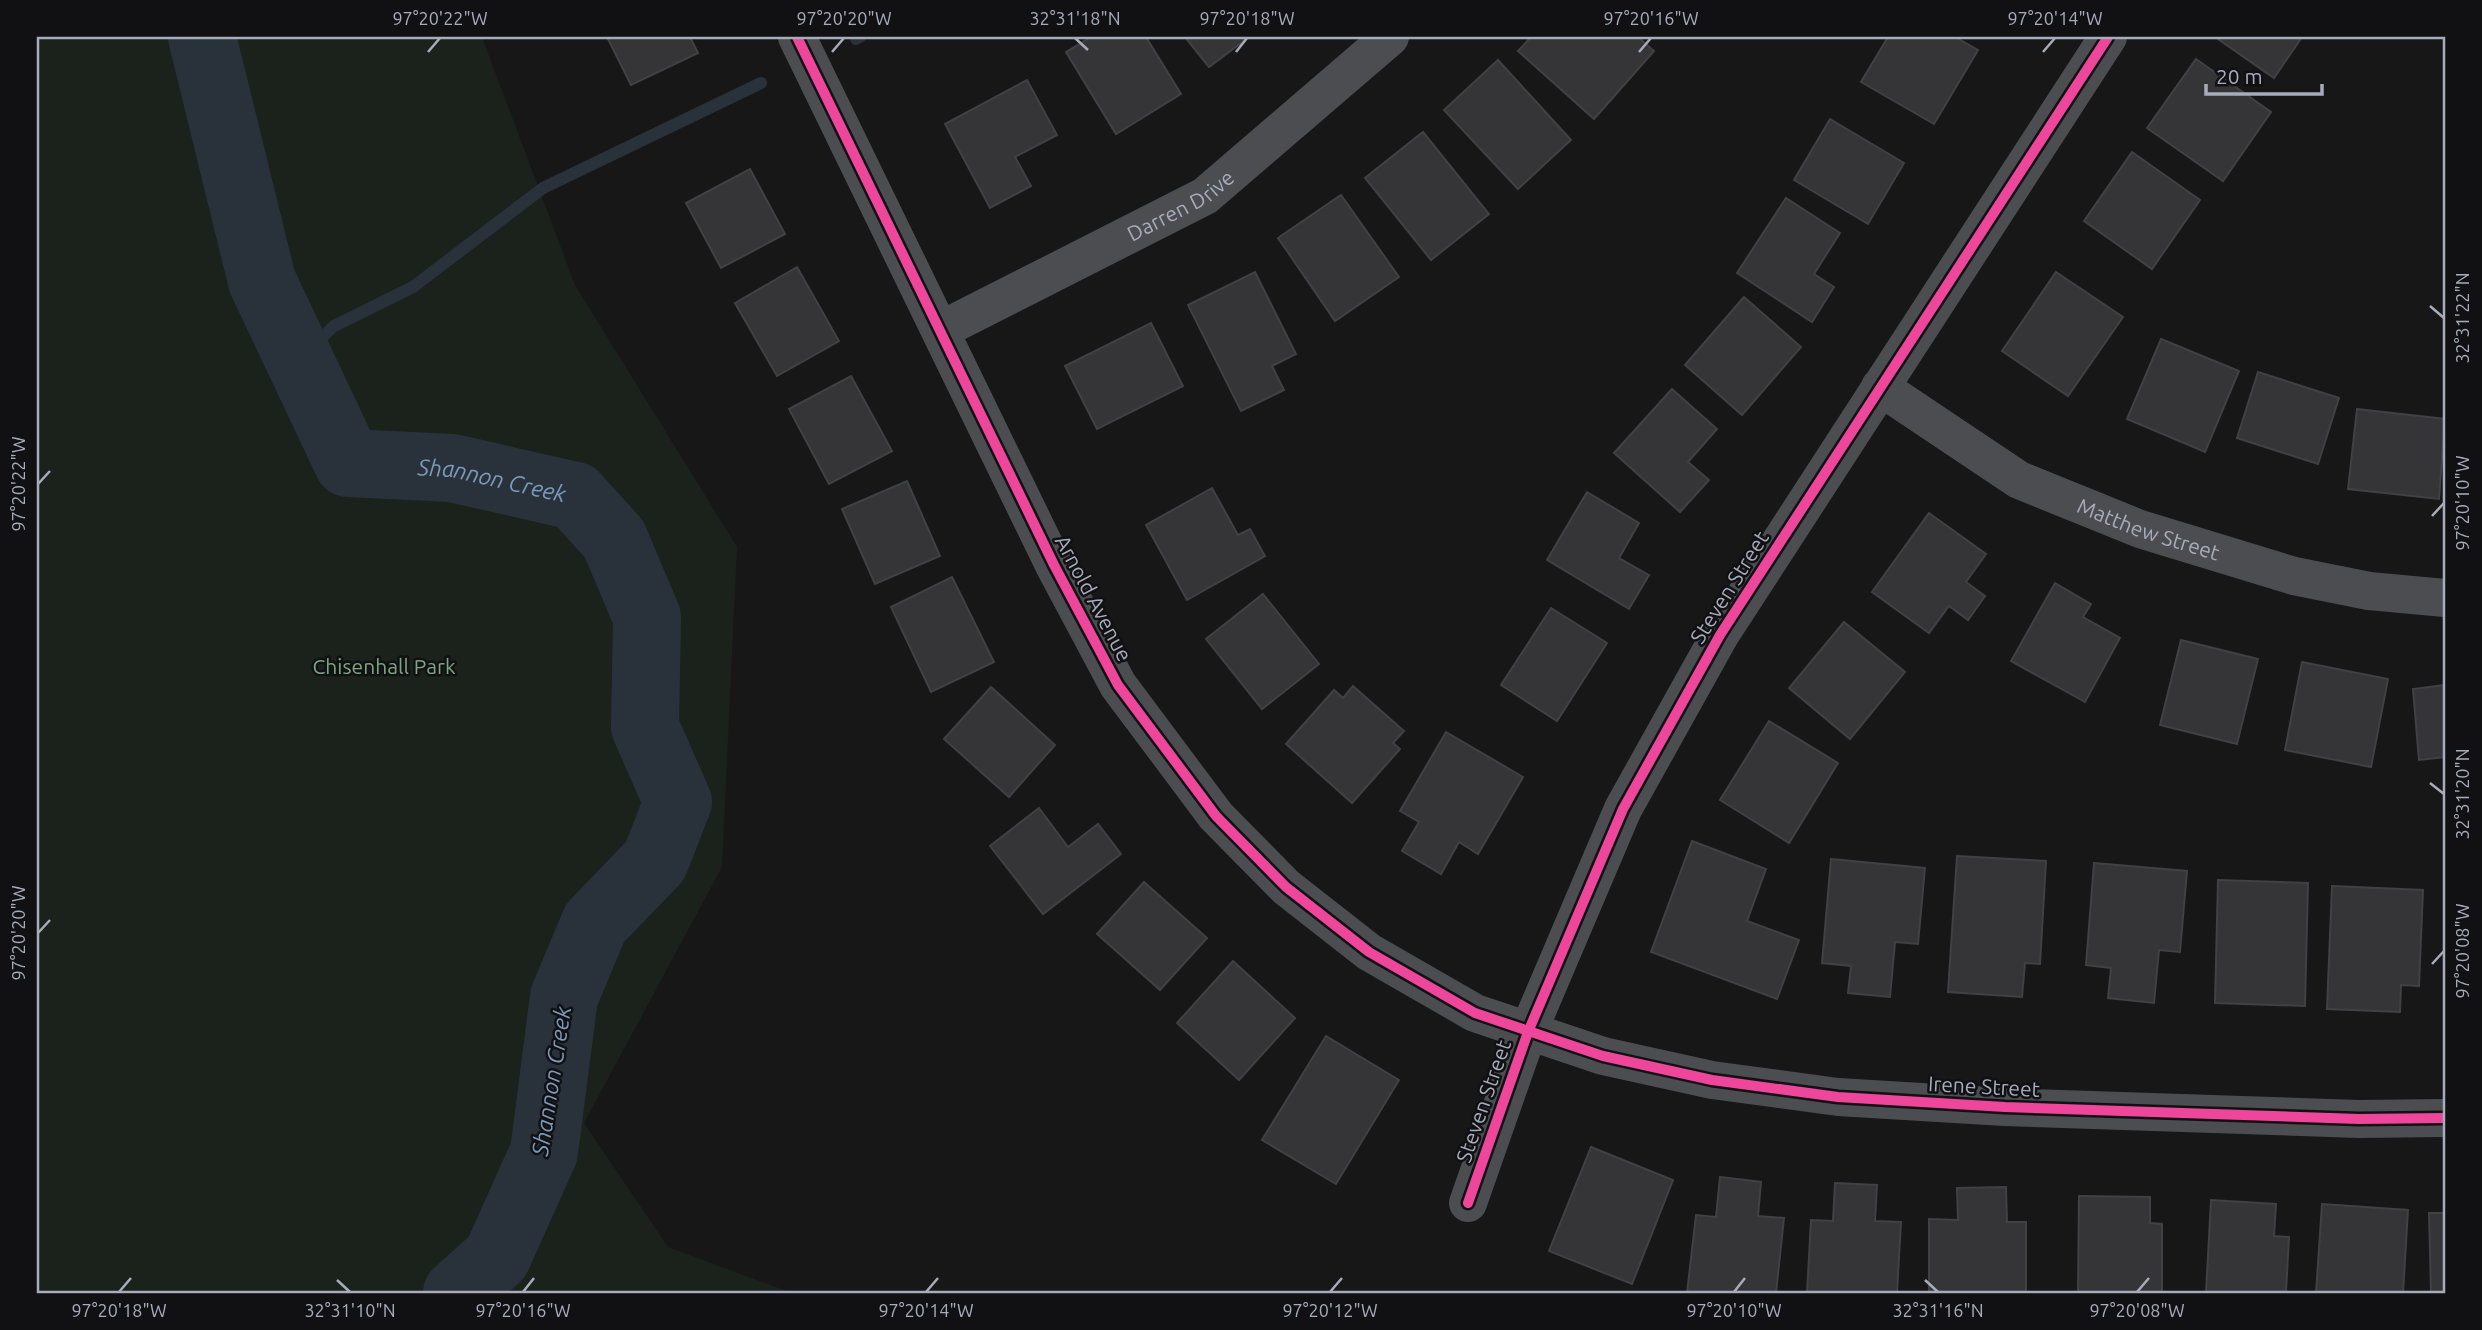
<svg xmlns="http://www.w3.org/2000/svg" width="2482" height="1330" viewBox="0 0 2482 1330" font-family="Ubuntu,sans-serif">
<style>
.green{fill:#1b221c}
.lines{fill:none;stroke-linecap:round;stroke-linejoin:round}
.stream{stroke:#29323b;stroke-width:12}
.river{stroke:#29323b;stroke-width:68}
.building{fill:#353537;stroke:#404144;stroke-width:2}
.street{stroke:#4b4d51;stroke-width:38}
.cycleway-casing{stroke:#111114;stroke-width:15}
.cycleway{stroke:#ed469a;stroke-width:10}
.ticks{fill:none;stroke:#a7acba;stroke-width:2.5}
.labels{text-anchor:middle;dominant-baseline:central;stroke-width:5;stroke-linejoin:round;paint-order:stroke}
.street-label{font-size:21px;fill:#a7acba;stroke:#111114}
.park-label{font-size:21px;fill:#7ca781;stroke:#111114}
.water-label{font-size:23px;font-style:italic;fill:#7b99b8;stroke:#111114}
.neatline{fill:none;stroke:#a7acba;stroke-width:2.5}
.ticks-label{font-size:18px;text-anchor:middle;fill:#a7acba}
</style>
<rect width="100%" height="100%" fill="#171718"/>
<path class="green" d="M37,37H482L575,285L737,547L722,867L584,1123L668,1247L792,1293H37Z"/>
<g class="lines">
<g class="stream">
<path d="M856,39L860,37"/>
<path d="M299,359L334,326L413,287L543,188L761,83"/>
</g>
<path class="river" id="s1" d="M202,37L262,281L348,463L452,468L575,496L614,539L647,617L645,727L678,802L655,861L595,923L564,997L544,1152L497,1257L457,1293"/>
</g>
<g class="building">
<path d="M607,37H690L698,53L631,85Z"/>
<path d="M1091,37H1146L1181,94L1116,134L1066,52Z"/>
<path d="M1185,37H1249L1209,67Z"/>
<path d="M1531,37H1638L1654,51L1594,119L1518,51Z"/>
<path d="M1888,37H1955L1978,50L1934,124L1861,82Z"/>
<path d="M2215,37H2302L2274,78Z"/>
<path d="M2196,59L2271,112L2223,181L2147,128Z"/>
<path d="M1498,60L1571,140L1518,189L1444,110Z"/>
<path d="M1027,80L1057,135L1015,157L1031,186L990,208L945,124Z"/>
<path d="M1830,119L1904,163L1868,224L1794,180Z"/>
<path d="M1423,132L1489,214L1431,260L1365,178Z"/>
<path d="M2132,152L2200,200L2152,269L2084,221Z"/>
<path d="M750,169L785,234L721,268L686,203Z"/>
<path d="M1341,195L1399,277L1335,321L1278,238Z"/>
<path d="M1786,198L1840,233L1814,274L1834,287L1812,322L1737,273Z"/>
<path d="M797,267L839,341L777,376L735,303Z"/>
<path d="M1255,272L1296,354L1272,366L1284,390L1241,411L1188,305Z"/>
<path d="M2056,272L2123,317L2068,396L2002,351Z"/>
<path d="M1744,297L1801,347L1742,415L1685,365Z"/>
<path d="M1151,323L1183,386L1097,429L1065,366Z"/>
<path d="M2161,339L2239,371L2205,452L2127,419Z"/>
<path d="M2258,372L2339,398L2318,464L2237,438Z"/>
<path d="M851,376L892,451L829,484L789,409Z"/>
<path d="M1672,389L1717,429L1688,462L1709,480L1680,512L1614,453Z"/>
<path d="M2357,409L2445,419L2439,499L2348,489Z"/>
<path d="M907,481L940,556L875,584L842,509Z"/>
<path d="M1212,488L1238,535L1250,529L1265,556L1187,600L1146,525Z"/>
<path d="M1587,492L1639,523L1619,558L1649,575L1629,609L1547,560Z"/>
<path d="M1929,513L1986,554L1966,582L1985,596L1968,620L1949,606L1929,633L1872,592Z"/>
<path d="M952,577L994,662L931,692L891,607Z"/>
<path d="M2055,583L2091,604L2083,617L2120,638L2085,702L2011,661Z"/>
<path d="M1263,594L1319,664L1262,709L1206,639Z"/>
<path d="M1551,608L1607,643L1557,721L1501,685Z"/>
<path d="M1844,622L1905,672L1850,739L1789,688Z"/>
<path d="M2181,640L2258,659L2237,744L2160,725Z"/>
<path d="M2302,662L2388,679L2371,767L2285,750Z"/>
<path d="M2445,685V757L2419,760L2413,689Z"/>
<path d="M1353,686L1404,731L1393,743L1400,749L1352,803L1286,744L1334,690L1343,698Z"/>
<path d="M991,687L1055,745L1009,797L944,739Z"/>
<path d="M1769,721L1838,763L1789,843L1720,800Z"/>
<path d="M1446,732L1523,777L1478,854L1459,842L1441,874L1402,851L1419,822L1400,811Z"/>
<path d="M1039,808L1068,847L1098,824L1121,854L1043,914L990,846Z"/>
<path d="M1692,841L1766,869L1747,921L1799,940L1777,999L1651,952Z"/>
<path d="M1957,856L2046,861L2040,964L2025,963L2022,997L1948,992Z"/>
<path d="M1831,859L1925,868L1918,944L1895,942L1890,997L1848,993L1851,966L1822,963Z"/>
<path d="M2094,863L2187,871L2180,952L2159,950L2154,1003L2108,998L2111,968L2086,965Z"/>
<path d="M2218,880L2308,883L2305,1006L2215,1003Z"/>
<path d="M1144,882L1207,938L1160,990L1097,934Z"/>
<path d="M2332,886L2423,890L2419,986L2401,985L2400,1012L2327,1009Z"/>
<path d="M1233,961L1295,1018L1239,1080L1177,1023Z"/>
<path d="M1326,1036L1399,1080L1336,1184L1262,1140Z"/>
<path d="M1591,1147L1673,1180L1632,1284L1549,1251Z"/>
<path d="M1720,1177L1761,1182L1758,1216L1784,1218L1776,1293H1687L1696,1215L1716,1217Z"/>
<path d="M1835,1183L1877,1185L1875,1221L1901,1222L1897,1293H1807L1811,1220L1833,1221Z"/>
<path d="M2006,1187L2007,1222H2026V1293H1929V1219L1958,1220L1957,1188Z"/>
<path d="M2079,1196L2150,1197V1223L2162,1224V1293H2078Z"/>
<path d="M2211,1200L2276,1204L2274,1236L2289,1237L2286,1293H2206Z"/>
<path d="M2322,1204L2408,1210L2403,1293H2316Z"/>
<path d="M2429,1213H2445V1293H2431Z"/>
</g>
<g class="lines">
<g class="street">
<path d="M797,37L1054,565L1118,685L1216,816L1286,887L1369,952L1475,1013L1603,1056L1712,1080L1838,1097L2005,1107L2359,1119L2445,1118"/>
<path id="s2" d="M941,330L1205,196L1390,37"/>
<path id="s3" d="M1880,387L2019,480L2140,529L2294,576L2369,591L2445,598"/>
<path d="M1468,1203L1528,1032L1623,809L1720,635L2108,37"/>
</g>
<g class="cycleway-casing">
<g id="cycleway">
<path d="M797,37L1054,565L1118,685L1216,816L1286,887L1369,952L1475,1013L1603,1056L1712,1080L1838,1097L2005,1107L2359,1119L2445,1118"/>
<path d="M1468,1203L1528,1032L1623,809L1720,635L2108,37"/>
</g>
</g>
<use href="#cycleway" class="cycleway"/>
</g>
<path class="ticks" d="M1075,38L1088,50M428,52L440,38M832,52L844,38M1236,52L1247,38M1639,52L1651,38M2043,52L2055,38M2430,306L2444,318M38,484L50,471M2432,516L2444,503M2430,783L2444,794M38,933L50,920M2432,964L2444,951M337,1280L350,1292M1925,1280L1938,1292M119,1292L131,1278M523,1292L534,1278M926,1292L938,1278M1330,1292L1342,1278M1734,1292L1745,1278M2137,1292L2149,1278"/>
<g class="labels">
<g class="street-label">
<text stroke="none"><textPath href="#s2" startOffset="270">Darren Drive</textPath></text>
<text stroke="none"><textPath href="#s3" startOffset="306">Matthew Street</textPath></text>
<text transform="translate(1729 587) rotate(-58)">Steven Street</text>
<text transform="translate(1094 598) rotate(62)">Arnold Avenue</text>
<text transform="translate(1984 1086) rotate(3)">Irene Street</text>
<text transform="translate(1483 1101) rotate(-71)">Steven Street</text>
</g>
<g class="park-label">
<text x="384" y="666">Chisenhall Park</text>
</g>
<g class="water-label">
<text stroke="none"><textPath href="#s1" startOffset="598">Shannon Creek</textPath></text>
<text transform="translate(551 1081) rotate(-81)">Shannon Creek</text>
</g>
</g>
<rect width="2482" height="1330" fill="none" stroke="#111114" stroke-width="77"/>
<path d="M2206 84v10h116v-10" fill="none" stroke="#a7acba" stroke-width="3.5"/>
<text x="2216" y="84" font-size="21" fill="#a7acba" stroke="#111114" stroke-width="5" paint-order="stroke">20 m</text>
<rect x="38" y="38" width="2406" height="1254" class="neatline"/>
<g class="ticks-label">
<text x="440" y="25">97°20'22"W</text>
<text x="844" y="25">97°20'20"W</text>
<text x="1075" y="25">32°31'18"N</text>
<text x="1247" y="25">97°20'18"W</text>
<text x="1651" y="25">97°20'16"W</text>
<text x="2055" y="25">97°20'14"W</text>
<text transform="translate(2463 318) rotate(-90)" y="6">32°31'22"N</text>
<text transform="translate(19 484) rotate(-90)" y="6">97°20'22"W</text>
<text transform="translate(2463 503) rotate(-90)" y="6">97°20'10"W</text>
<text transform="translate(2463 794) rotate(-90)" y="6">32°31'20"N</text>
<text transform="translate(19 933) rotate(-90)" y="6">97°20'20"W</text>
<text transform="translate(2463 951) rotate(-90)" y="6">97°20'08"W</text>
<text x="119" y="1317">97°20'18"W</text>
<text x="350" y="1317">32°31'10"N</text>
<text x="523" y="1317">97°20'16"W</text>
<text x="926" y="1317">97°20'14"W</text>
<text x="1330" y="1317">97°20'12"W</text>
<text x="1734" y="1317">97°20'10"W</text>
<text x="1938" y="1317">32°31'16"N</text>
<text x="2137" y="1317">97°20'08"W</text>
</g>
</svg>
